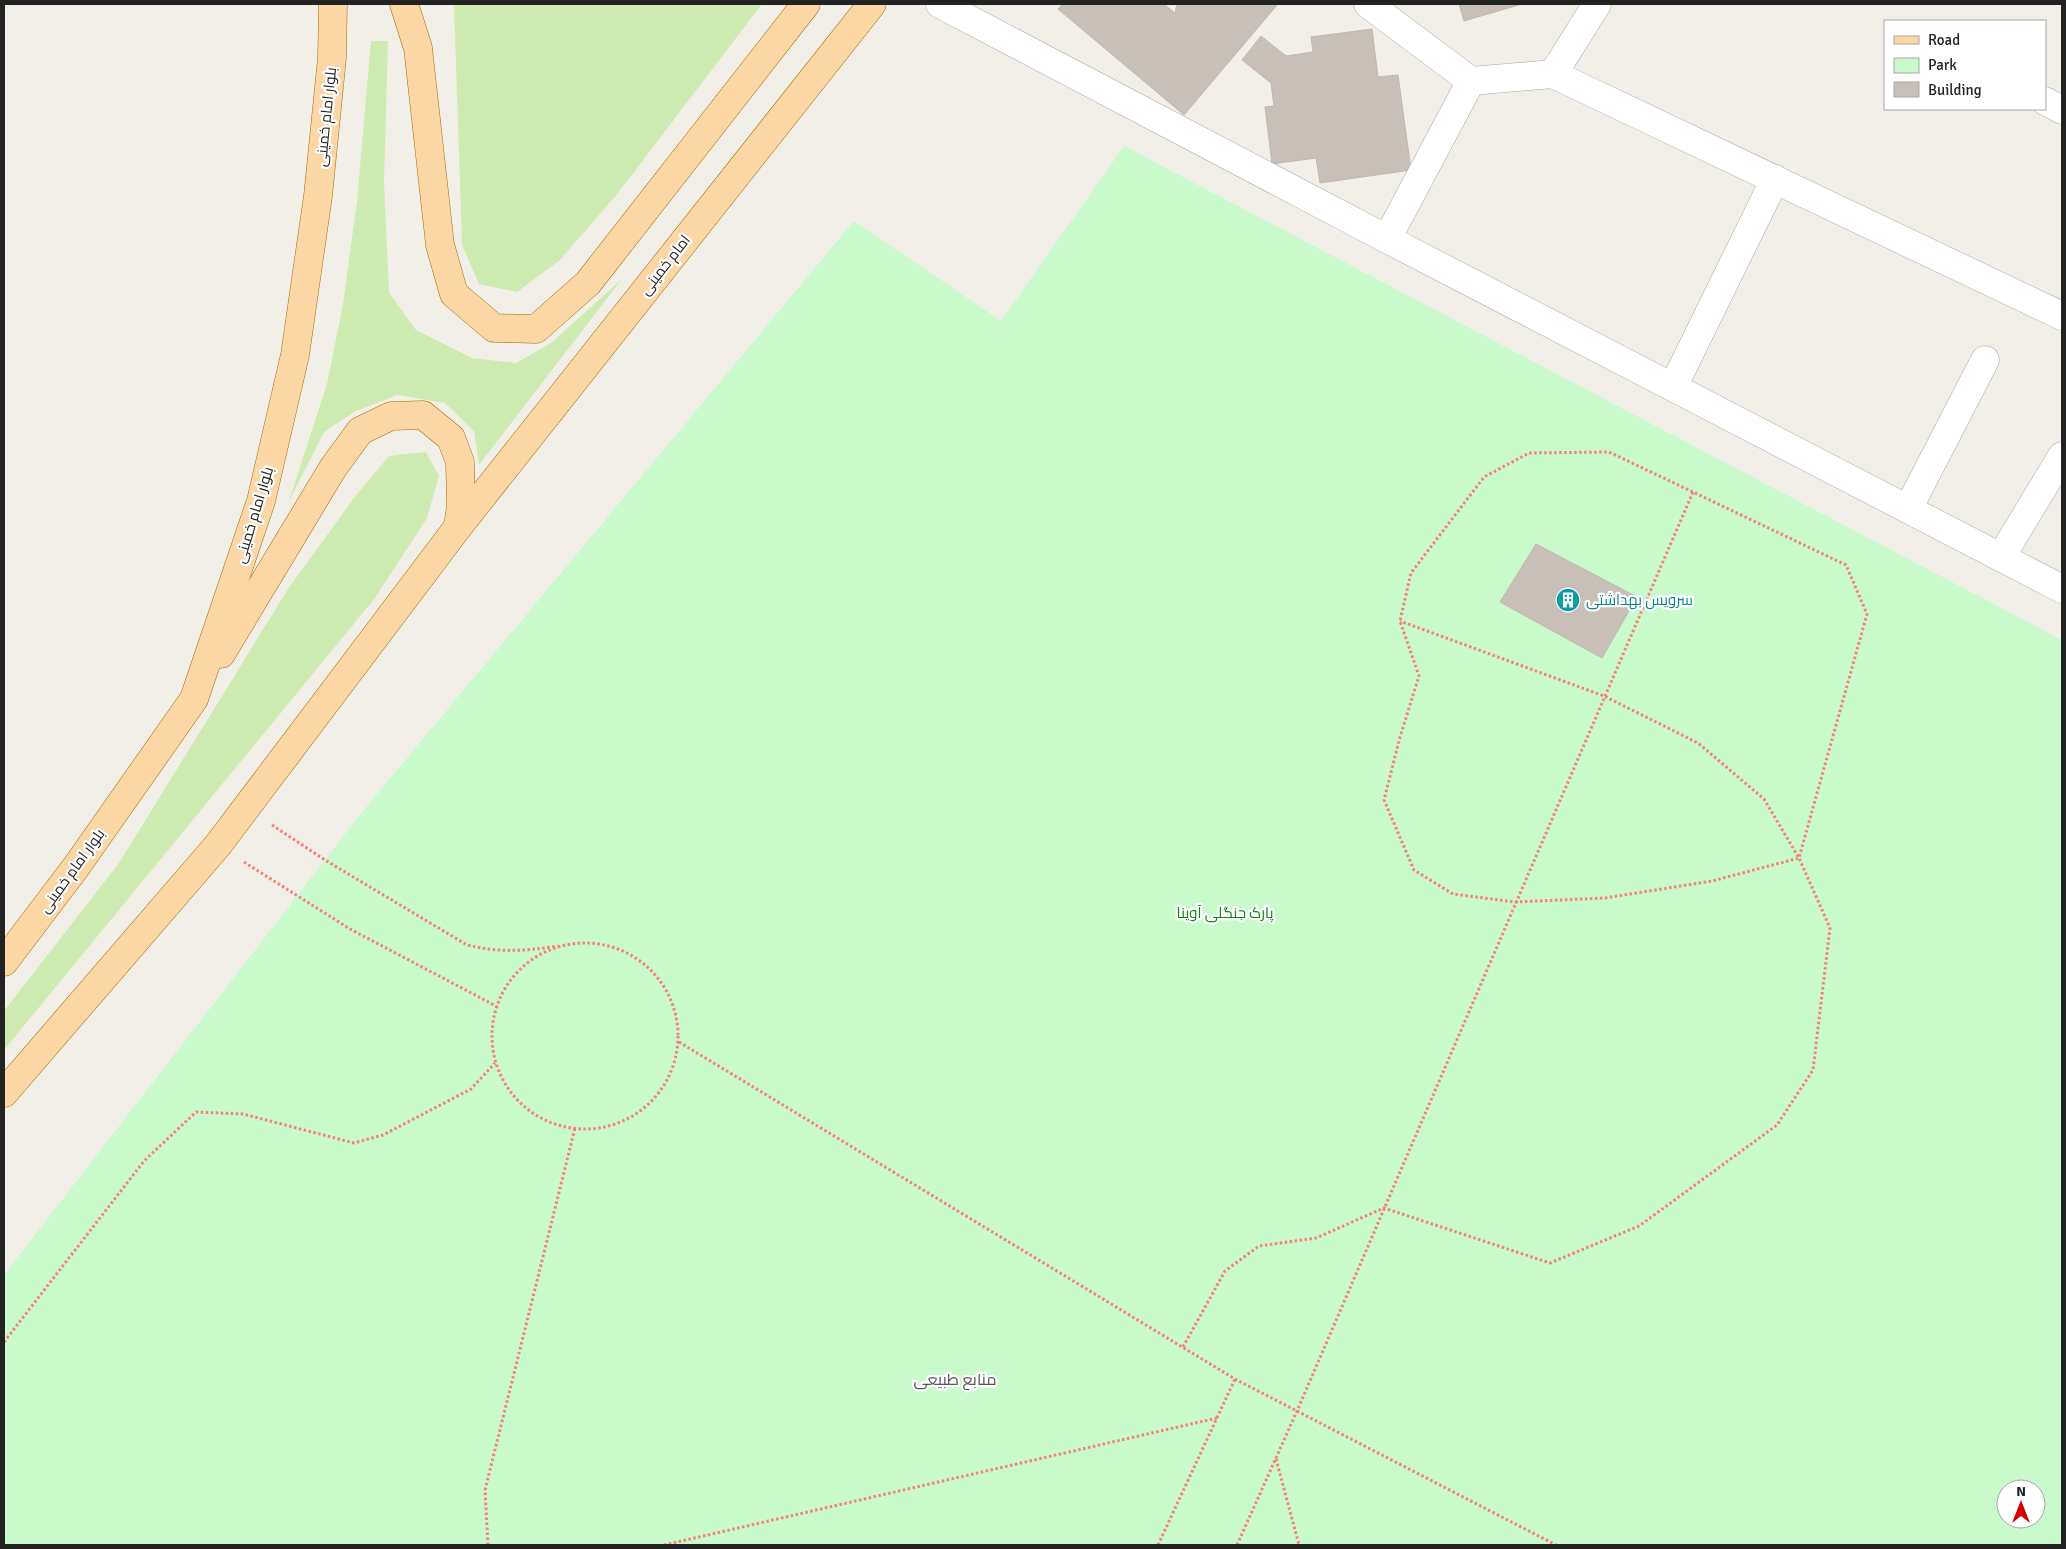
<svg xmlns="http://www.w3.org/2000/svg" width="2066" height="1549" viewBox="0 0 2066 1549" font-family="Signika,Cairo,sans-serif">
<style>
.grass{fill:#cdebb0}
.park{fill:#c8facc;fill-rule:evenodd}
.building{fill:#c7bfb8;stroke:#c4b6ab}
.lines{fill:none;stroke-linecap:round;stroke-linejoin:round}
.minor-casing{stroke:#a9a9a9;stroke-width:29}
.primary-casing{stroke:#a06b00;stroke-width:29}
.path{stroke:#fa8072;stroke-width:3;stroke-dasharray:2.5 2.5;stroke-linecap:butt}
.minor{stroke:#fff;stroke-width:28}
.primary{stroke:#fcd6a4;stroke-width:28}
.labels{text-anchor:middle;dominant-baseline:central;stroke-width:4.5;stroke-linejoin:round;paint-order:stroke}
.street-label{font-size:15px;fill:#222;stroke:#fff}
.culture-label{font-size:15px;fill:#0d838f;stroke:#fff;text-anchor:start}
.park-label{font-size:15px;fill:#0c8416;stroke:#fff}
.neighbourhood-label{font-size:16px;fill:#555;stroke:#fff}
</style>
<rect width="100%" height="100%" fill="#f2efe9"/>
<g class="grass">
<path d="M454,4H762L618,193L560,260L517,292L479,284L462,245Z"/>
<path d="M371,41H388L384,183L389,293L416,330L472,358L516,363L551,343L622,279L479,465L474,431L445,403L397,395L354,412L324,432L289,501L327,384L343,304L357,201Z"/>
<path d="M426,452L439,476L427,518L375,598L4,1050V1011L119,863L288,589L354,498L389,456Z"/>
</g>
<path class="park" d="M1124,146L2062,640V1545H4V1275L358,817L854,221L1001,321ZM2006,1489H2036V1519H2006Z"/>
<g class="building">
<path d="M1063,4H1164L1175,13L1177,4H1278L1184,115L1058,9Z"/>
<path d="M1459,4H1522L1464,21Z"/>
<path d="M1372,29L1378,77L1398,75L1411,170L1320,183L1316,158L1272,164L1265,107L1274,106L1271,83L1242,60L1261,36L1286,56L1313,52L1311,37Z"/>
<path d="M1536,544L1637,597L1602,658L1500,602Z"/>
</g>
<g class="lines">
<g class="minor-casing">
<g id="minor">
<path d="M940,4L1387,239L2062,589"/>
<path d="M1368,4L1471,81L1387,239"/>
<path d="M1597,4L1553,74L2062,316"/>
<path d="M1471,81L1553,74"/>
<path d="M2045,101L2062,110"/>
<path d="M1673,387L1775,179"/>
<path d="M1908,509L1985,360"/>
<path d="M2001,557L2062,456"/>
</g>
</g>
<g class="primary-casing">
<g id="primary">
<path d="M404,4L418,48L440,245L454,294L494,328L536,329L588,283L806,4"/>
<path d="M221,654L333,468L360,431L391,416L423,415L451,438L460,462L461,506L458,527"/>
<path d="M4,962L76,867L194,699L261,501L295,355L318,196L332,58L333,4"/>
<path d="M4,1093L218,845L458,527L872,4"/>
</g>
</g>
<g class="path">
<path d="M272,825L325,860L467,945C500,953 525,951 558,946"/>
<path d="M244,862L350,929L496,1006"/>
<circle cx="585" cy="1036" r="93"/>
<path d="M679,1042L1235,1379L1556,1545"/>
<path d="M4,1342L144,1161L196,1112L243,1114L354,1143L383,1135L471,1089L495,1063"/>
<path d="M1183,1347L1225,1271L1259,1246L1316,1238L1384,1208L1550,1263L1639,1226L1777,1125L1813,1070L1830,928L1799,858L1867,614L1846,565L1609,452L1529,453L1484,477L1411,573L1400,621L1419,676L1400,737L1384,800L1414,870L1453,894L1515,902L1605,898L1712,881L1799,858L1764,799L1698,743L1604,696L1400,621"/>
<path d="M1276,1459L1299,1545"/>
<path d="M488,1545L485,1490L575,1128"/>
<path d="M664,1545L1217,1418"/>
<path d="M1158,1545L1235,1379"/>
<path d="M1237,1545L1297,1411L1693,492"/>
</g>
<use href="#minor" class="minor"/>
<use href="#primary" class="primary"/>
</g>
<defs>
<g id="building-disc" transform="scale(1.25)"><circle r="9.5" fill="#0f9aa8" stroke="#fff"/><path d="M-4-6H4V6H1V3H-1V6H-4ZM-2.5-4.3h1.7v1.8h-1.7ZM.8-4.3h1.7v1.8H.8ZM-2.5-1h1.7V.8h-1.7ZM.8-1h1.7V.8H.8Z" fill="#fff"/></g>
</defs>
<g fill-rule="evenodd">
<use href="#building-disc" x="1568" y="600"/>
</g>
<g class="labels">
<g class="street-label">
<text transform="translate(326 117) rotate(-84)">بلوار امام خمینی</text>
<text transform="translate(665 265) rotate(-52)">امام خمینی</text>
<text transform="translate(254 515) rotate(-73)">بلوار امام خمینی</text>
<text transform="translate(72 871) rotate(-54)">بلوار امام خمینی</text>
</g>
<g class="culture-label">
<text x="1586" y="600">سرویس بهداشتی</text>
</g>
<g class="park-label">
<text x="1225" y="913">پارک جنگلی آوینا</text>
</g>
<g class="neighbourhood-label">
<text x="955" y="1380">منابع طبیعی</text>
</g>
</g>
<rect width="2066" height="1549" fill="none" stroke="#222222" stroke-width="10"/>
<rect x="1884" y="20" width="162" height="90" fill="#ffffff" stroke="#a7a7a7"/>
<rect x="1894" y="36" width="25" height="8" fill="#fcd6a4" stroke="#a7a7a7"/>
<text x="1928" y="45" font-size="15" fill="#222222">Road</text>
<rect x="1894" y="58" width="25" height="15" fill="#c8facc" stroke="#a7a7a7"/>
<text x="1928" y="70" font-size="15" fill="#222222">Park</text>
<rect x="1894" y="82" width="25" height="15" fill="#c7bfb8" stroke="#a7a7a7"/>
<text x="1928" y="95" font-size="15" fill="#222222">Building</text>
<g transform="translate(2021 1504)"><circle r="24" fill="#ffffff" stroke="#a7a7a7"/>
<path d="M0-4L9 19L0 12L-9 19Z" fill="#d40000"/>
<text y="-8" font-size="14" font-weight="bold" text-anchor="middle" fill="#222222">N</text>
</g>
</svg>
